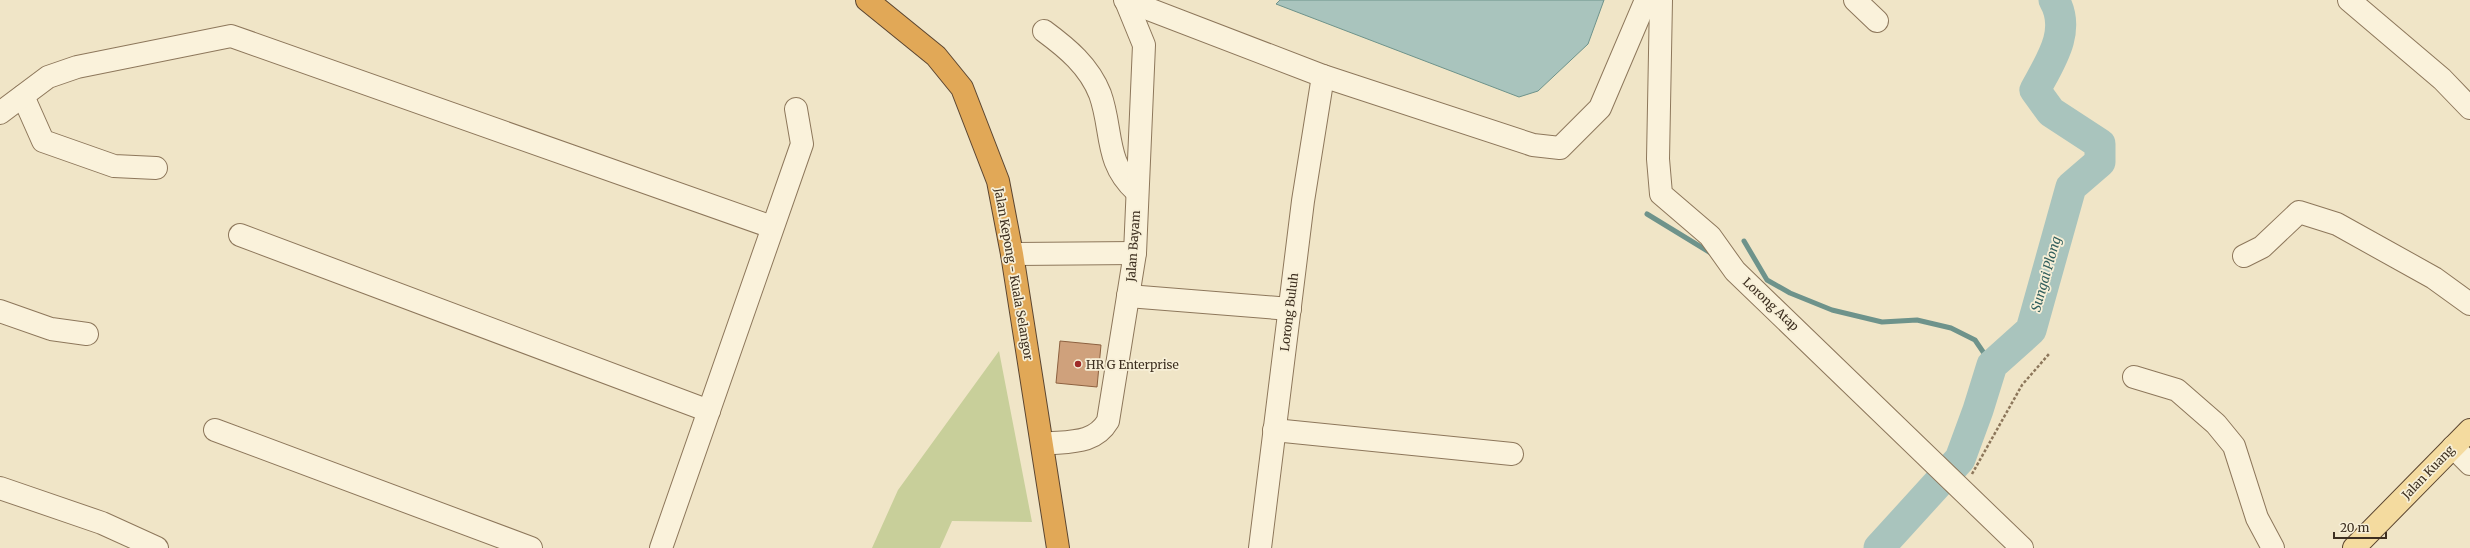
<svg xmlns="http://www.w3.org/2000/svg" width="2470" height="548" viewBox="0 0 2470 548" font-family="Merriweather,serif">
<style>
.green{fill:#c8cf9a}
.water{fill:#a9c4bd;stroke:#6e938b}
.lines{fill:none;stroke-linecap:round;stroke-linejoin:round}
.stream{stroke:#6e938b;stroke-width:5}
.river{stroke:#a9c4bd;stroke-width:31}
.building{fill:#cfa17c;stroke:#8d6140}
.minor-casing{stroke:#8d775b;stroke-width:24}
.major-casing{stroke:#5b4530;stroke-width:24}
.highway-casing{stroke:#5b4530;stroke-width:24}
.path{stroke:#8d775b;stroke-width:2.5;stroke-dasharray:3 2;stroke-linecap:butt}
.minor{stroke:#faf2db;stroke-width:22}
.major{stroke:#f4db9f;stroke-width:22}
.highway{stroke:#e1a857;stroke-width:22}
.poi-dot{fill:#9e2b29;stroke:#f7efd7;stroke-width:1.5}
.labels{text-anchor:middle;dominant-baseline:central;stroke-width:3.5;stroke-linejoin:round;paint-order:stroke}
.street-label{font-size:12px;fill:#3d2f20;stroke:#f7efd7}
.poi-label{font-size:12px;fill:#3d2f20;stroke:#f7efd7;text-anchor:start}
.water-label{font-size:13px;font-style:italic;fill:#2f5d5b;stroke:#f7efd7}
</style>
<rect width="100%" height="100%" fill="#f0e5c7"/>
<path class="green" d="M999,351L1032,522L952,521L940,548H872L898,490Z"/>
<path class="water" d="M1280,0H1604L1588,44L1538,91L1519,97L1276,4Z"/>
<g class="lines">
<g class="stream">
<path d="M1647,214L1714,255"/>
<path d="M1744,241L1767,280L1790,293L1832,310L1882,322L1917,320L1951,328L1975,340L1992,365"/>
</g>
<path class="river" d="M1879,548L1960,459L1978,410L1992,365L2031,330L2071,187L2100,162V144L2051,112L2035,90C2050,62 2072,31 2054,0"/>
</g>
<path class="building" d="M1060,341L1101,345L1097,387L1056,383Z"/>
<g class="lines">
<g class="minor-casing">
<g id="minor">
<path d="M1125,0L1323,76L1533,145L1560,148L1600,108L1646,0"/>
<path d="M1661,0L1658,159L1661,194L1710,236L1735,271L2022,548"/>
<path d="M1855,0L1877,21"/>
<path d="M2349,0L2442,79L2470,108"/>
<path d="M1044,31C1067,48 1089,66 1100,94C1113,130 1104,162 1136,191"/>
<path d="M23,96L43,141L114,166L156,168"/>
<path d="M0,113L48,77L77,67L231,36L772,227"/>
<path d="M240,235L709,411"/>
<path d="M1012,254L1135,253"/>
<path d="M2244,256L2262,247L2299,212L2337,224L2434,278L2470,304"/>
<path d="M1128,296L1290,309"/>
<path d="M0,311L51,329L87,334"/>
<path d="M2134,377L2177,390L2216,424L2234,446L2257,518L2273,548"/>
<path d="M215,430L531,548"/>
<path d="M1274,430L1512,454"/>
<path d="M1043,444C1068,441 1094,445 1108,421L1135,253L1144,45L1126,1"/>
<path d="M2453,447L2470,464"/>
<path d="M0,488L102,523L157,548"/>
<path d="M661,548L802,144L796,109"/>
<path d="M1260,548L1303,201L1323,76"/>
</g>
</g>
<g class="major-casing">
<path id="major" d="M2354,548L2470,430"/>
</g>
<g class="highway-casing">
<path id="highway" d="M867,0L936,56L962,88L998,181L1012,254L1058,548"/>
</g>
<path class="path" d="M1972,474L2022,385L2049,354"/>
<use href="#minor" class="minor"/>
<use href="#major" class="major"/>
<use href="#highway" class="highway"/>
</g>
<circle class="poi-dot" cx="1078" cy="364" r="4"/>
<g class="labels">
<g class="street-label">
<text transform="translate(1133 246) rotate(-86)">Jalan Bayam</text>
<text transform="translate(1014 274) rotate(80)">Jalan Kepong - Kuala Selangor</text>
<text transform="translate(1771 304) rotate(43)">Lorong Atap</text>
<text transform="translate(1289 312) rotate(-83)">Lorong Buluh</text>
<text transform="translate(2428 472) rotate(-46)">Jalan Kuang</text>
</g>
<g class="poi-label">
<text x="1086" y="364">HR G Enterprise</text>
</g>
<g class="water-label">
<text transform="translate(2046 274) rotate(-74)">Sungai Plong</text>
</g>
</g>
<path d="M2334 532v6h52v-6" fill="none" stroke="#3d2f20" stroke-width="2"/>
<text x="2340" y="532" font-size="12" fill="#3d2f20" stroke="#f7efd7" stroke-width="3" paint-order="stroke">20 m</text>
</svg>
